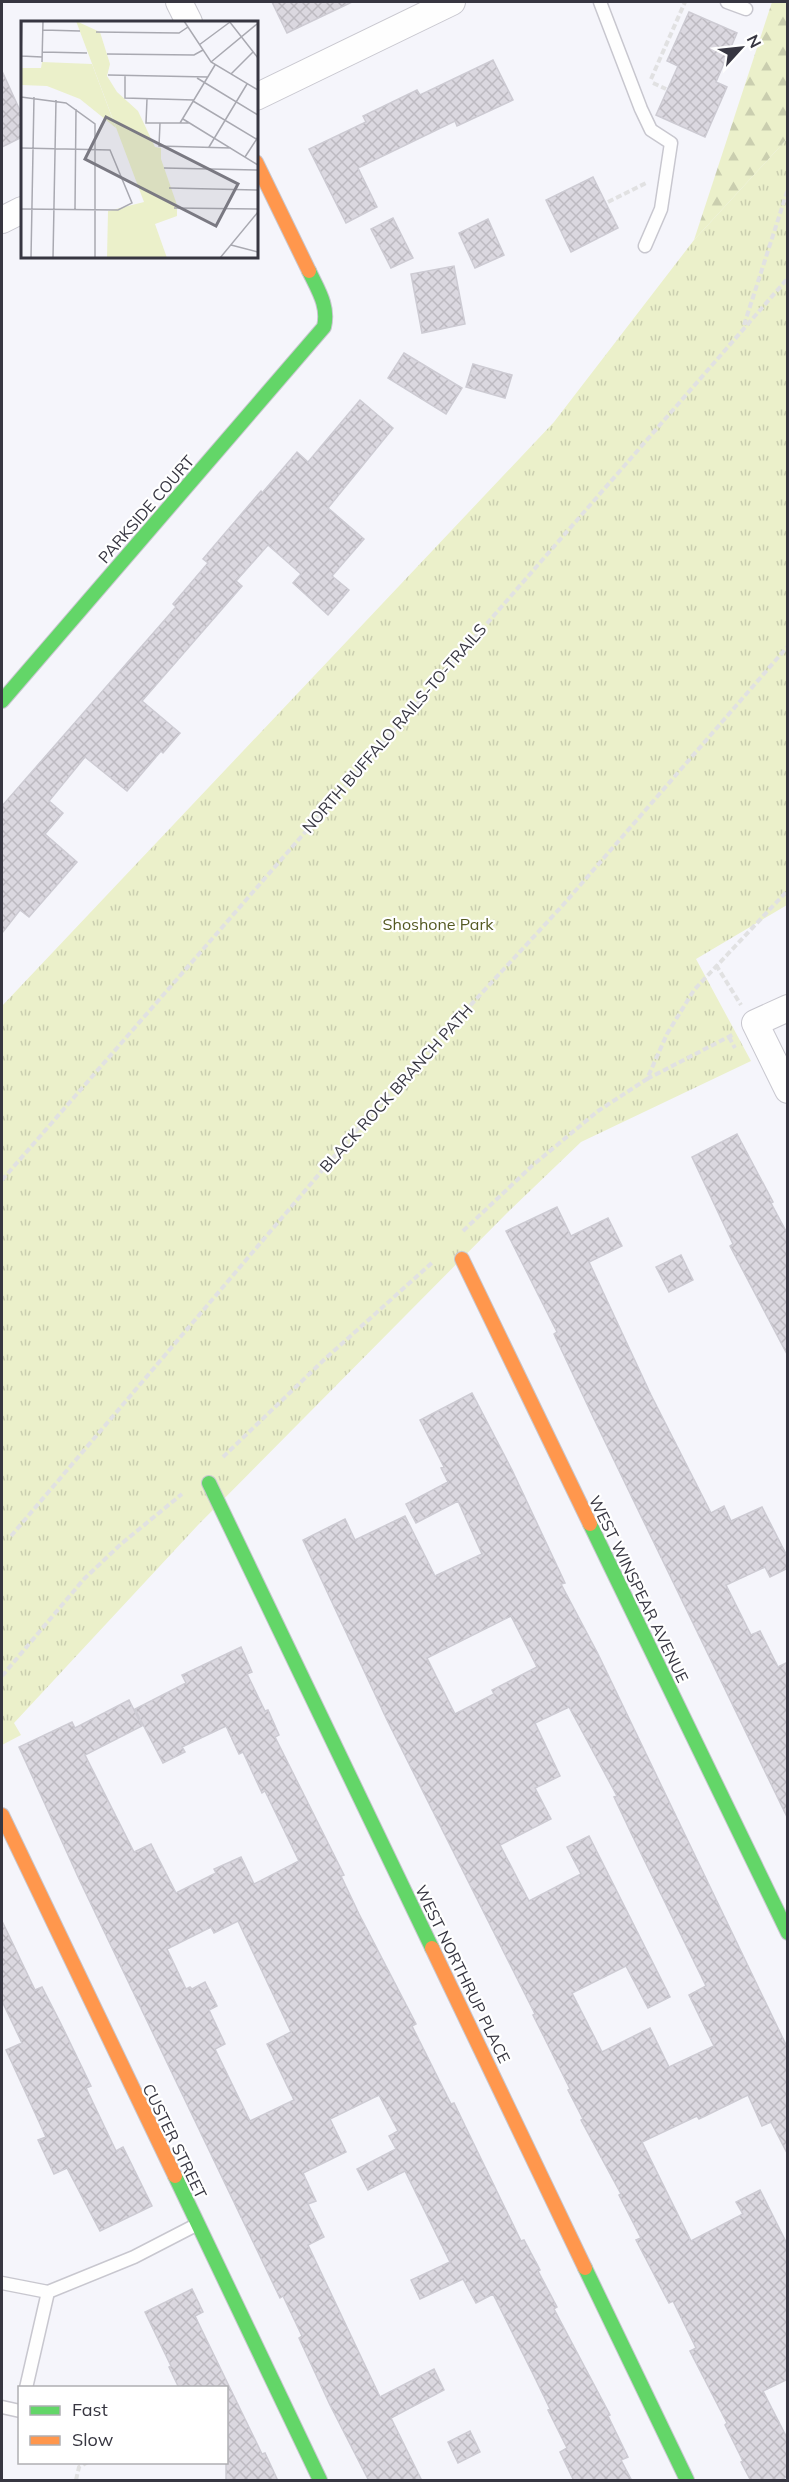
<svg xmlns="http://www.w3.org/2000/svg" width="789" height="2482" viewBox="0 0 789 2482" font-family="Mulish,sans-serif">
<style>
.forest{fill:url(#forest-firs)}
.park{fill:url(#park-tufts)}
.building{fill:url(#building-cross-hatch);stroke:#cdcbd3;stroke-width:1.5;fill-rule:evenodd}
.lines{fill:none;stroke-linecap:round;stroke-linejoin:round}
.lane-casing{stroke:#c8c7cf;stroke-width:15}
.street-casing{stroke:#c8c7cf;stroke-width:28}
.fast-casing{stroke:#c8c7cf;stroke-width:16}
.slow-casing{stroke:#c8c7cf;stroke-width:16}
.path{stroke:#e1e1e2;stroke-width:4;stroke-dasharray:6 3;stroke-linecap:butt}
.lane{stroke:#fefefe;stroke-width:12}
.street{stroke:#fefefe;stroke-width:26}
.fast{stroke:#63d668;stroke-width:14}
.slow{stroke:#ff974d;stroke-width:14}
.labels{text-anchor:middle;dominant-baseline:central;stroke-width:4.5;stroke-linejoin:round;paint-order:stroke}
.street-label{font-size:16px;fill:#373641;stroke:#fff}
.park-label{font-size:16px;fill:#545922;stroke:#fff}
.inset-road{fill:none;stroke:#a9a9b1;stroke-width:1.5}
.view{fill:#7a7982;fill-opacity:0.15;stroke:#7a7982;stroke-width:3}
.inset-edge{fill:none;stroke:#373641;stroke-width:3}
</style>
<defs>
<pattern id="forest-firs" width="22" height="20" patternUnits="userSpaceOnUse" patternTransform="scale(1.5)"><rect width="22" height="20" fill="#ebf0ca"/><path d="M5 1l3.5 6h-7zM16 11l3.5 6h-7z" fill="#caceaf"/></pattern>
<pattern id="park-tufts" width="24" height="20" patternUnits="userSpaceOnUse" patternTransform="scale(1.5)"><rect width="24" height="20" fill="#ebf0ca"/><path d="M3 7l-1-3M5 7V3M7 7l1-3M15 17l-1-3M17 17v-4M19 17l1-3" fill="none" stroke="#caceaf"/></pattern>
<pattern id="building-cross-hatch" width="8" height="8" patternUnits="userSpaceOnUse" patternTransform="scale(1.5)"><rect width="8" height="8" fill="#dbd8e0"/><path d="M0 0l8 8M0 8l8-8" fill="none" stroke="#bdbac1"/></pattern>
</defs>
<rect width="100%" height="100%" fill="#f5f5fb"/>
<path class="forest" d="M772,2H787V139L694,240Z"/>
<path class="park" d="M787,139V905L696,959L751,1061L581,1142L507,1213L198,1525L14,1723L21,1735L2,1745V1006L554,422L694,240Z"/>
<g class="building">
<path d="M272,2H352L287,33Z"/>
<path d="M689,12L737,33L716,82L727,87L705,137L656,115L678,66L667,61Z"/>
<path d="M493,60L513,100L457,126L455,121L358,168L377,207L346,223L309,149L366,122L363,116L417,90L420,95Z"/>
<path d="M2,71L22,115V137L2,147Z"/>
<path d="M593,177L618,228L571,252L546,200Z"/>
<path d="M393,218L413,258L391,268L371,229Z"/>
<path d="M488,219L504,255L475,268L459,233Z"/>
<path d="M454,266L465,324L422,333L411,274Z"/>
<path d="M404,353L462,388L446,414L388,378Z"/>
<path d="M473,364L512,375L505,398L466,387Z"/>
<path d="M360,400L393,428L328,508L364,539L332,576L349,590L328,615L293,583L301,574L268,545L236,581L242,586L142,701L180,733L163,753L161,751L127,791L85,757L49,801L63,813L45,834L77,862L29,917L20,910L2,933V806L176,607L173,604L208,563L203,559L261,491L262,493L297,452L308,462Z"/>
<path d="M737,1134L773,1202L771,1203L788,1235V1356L730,1246L733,1244L692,1157Z"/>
<path d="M557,1207L571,1236L608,1218L622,1246L589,1262L651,1395L711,1513L724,1506L731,1521L762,1507L788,1558V1568L770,1577L765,1567L726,1585L751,1635L760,1631L778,1667L788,1662V1819L595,1421L554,1334L557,1332L506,1231Z"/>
<path d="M681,1255L693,1280L669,1292L656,1267Z"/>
<path d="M472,1393L512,1470L565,1583L561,1584L598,1654L788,2049V2155L771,2122L762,2126L748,2095L699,2119L697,2116L642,2142L691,2241L743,2214L736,2202L760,2190L788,2246V2379L763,2391L788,2440V2476L779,2481H751L741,2462L743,2461L725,2425L727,2423L690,2351L696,2348L673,2301L669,2303L636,2240L641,2238L619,2195L621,2194L581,2120L583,2119L568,2090L570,2089L533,2015L535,2014L387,1720L303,1540L345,1519L355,1540L405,1516L435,1576L482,1554L458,1501L416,1523L406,1504L448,1482L441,1468L444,1467L420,1420ZM511,1616L537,1667L492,1690L494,1694L455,1714L427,1658ZM569,1707L617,1796L614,1797L632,1835L706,1986L689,1995L714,2046L669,2067L650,2028L602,2052L572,1993L626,1966L648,2008L670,1997L589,1836L567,1847L581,1874L529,1901L500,1845L551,1819L535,1788L560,1776L535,1723Z"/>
<path d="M241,1647L252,1672L247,1674L265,1711L268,1710L279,1735L275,1737L344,1875L341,1876L359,1914L416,2024L412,2026L451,2104L454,2103L469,2134L521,2241L524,2240L540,2270L538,2271L557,2307L554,2309L610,2415L608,2416L628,2457L621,2460L632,2481H574L560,2452L567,2448L548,2410L550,2409L533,2374L493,2294L476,2303L463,2279L420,2299L411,2280L450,2262L405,2171L368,2190L357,2169L396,2149L389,2136L398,2131L379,2095L330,2119L346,2152L303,2173L316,2201L308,2204L324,2237L308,2245L380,2397L434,2369L444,2390L391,2418L422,2481H369L330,2405L299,2338L302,2336L283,2296L280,2298L79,1879L19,1747L72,1722L75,1728L129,1700L142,1726L85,1755L134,1852L151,1844L176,1893L216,1873L214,1869L241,1857L254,1884L299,1861L265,1791L262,1793L243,1752L239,1754L226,1726L182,1747L185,1752L163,1763L135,1709L186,1683L182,1675ZM238,1921L291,2032L267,2044L294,2100L250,2121L215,2049L225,2044L209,2010L217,2006L205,1982L192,1989L190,1987L186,1989L167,1949L211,1927L214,1933Z"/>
<path d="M2,1921L35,1990L42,1987L61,2024L91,2086L86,2088L116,2151L123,2147L152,2206L100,2231L67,2168L54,2174L38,2140L46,2137L6,2050L22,2043L2,2001Z"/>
<path d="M192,2289L203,2312L195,2316L262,2454L265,2453L278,2481H226V2388H179L169,2367L171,2366L145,2312Z"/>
<path d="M470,2431L480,2452L458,2463L448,2442Z"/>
</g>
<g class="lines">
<g class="lane-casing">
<g id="lane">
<path d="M600,2L641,109L651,130L671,143L661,209L645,246"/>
<path d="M727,2L746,9"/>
<path d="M2,2283L48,2292L134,2257L196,2225"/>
<path d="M26,2388L48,2292"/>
<path d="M2,2407L20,2411"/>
</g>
</g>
<g class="street-casing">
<g id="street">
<path d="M179,2L189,22"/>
<path d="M256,97L452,2"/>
<path d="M2,220L22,210"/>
<path d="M788,1008L755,1023L788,1090"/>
</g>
</g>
<g class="fast-casing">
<g id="fast">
<path d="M2,701L324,327C329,306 318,290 309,271"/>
<path d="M209,1483L432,1948"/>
<path d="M590,1524L788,1933"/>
<path d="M175,2176L320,2480"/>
<path d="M585,2268L687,2480"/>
</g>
</g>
<g class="slow-casing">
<g id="slow">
<path d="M256,162L309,271"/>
<path d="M462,1259L590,1524"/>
<path d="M2,1815L175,2176"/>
<path d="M432,1948L585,2268"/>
</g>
</g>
<g class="path">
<path d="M651,79L685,2"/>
<path d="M653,83L666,89"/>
<path d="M608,202L646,183"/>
<path d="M744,325L788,189"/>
<path d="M716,965L741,1005"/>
<path d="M729,1037L735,1048"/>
<path d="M647,1079L734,1034"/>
<path d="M2,1180L788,278"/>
<path d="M463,1231L533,1165L598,1111L647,1079L667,1034L694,990L788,890"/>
<path d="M223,1457L327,1357L433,1262"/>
<path d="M11,1536L372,1112L563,905L788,646"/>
<path d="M2,1676L84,1579L121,1544L182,1494"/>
<path d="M76,2480L79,2467L88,2462"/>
</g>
<use href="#lane" class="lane"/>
<use href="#street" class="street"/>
<use href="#fast" class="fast"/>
<use href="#slow" class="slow"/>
</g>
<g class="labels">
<g class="street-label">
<text transform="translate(146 509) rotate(-49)">PARKSIDE COURT</text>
<text transform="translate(394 728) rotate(-49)">NORTH BUFFALO RAILS-TO-TRAILS</text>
<text transform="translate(396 1088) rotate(-48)">BLACK ROCK BRANCH PATH</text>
<text transform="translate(639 1589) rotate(64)">WEST WINSPEAR AVENUE</text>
<text transform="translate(463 1974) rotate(64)">WEST NORTHRUP PLACE</text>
<text transform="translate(175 2141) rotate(64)">CUSTER STREET</text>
</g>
<g class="park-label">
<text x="438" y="924">Shoshone Park</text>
</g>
</g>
<g transform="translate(21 21)">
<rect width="237" height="237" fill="#f5f5fb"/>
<path d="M21,41L71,43L95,107L59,78L26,65L0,64V47H20Z" fill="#ebf0ca"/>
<path d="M55,0L79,11L89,43L86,55L96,71L117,90L134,126L140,127V138L156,184V195L134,203L146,237H86L87,190L123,181Z" fill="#ebf0ca"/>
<path class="inset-road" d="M163,0L190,41L237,69M208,0L237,37M22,9L59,10M75,11L158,12L167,6M178,24L209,1M21,31L66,32M86,33L173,34L182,29M0,35L1,0M0,35L21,36M21,41L22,0M190,41L236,3M210,53L232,31M87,54L187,56M104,54V77L173,79M176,57L237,94M0,76L45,82L74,103V237M126,78L125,102H168M172,80L237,119M162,98L237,144M139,102L138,125L210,127M159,102L194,44M188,126L226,63M0,127L89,129L111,182L97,189L0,188M224,136L237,116M143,147L237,149M148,167L237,169M153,187L237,188M54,188L55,88M210,224L237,231M10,237L13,76M32,237L35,79M199,237L237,191"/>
<path class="view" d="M85,96L217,163L195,205L64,138Z"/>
<rect width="237" height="237" class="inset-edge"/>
</g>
<rect width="789" height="2482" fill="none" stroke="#373641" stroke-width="6"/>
<rect x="18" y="2386" width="210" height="78" fill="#ffffff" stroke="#afafb3" stroke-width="1.5"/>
<rect x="30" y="2406" width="30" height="9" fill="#63d668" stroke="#afafb3" stroke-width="1.5"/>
<text x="72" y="2416" font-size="18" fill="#373641">Fast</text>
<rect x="30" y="2436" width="30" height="9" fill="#ff974d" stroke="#afafb3" stroke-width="1.5"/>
<text x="72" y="2446" font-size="18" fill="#373641">Slow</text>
<g transform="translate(741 48) rotate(63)" stroke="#ffffff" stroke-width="4.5" paint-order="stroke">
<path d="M0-4.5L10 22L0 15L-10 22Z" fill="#373641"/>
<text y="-9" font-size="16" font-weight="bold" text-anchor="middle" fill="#373641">N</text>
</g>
</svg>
